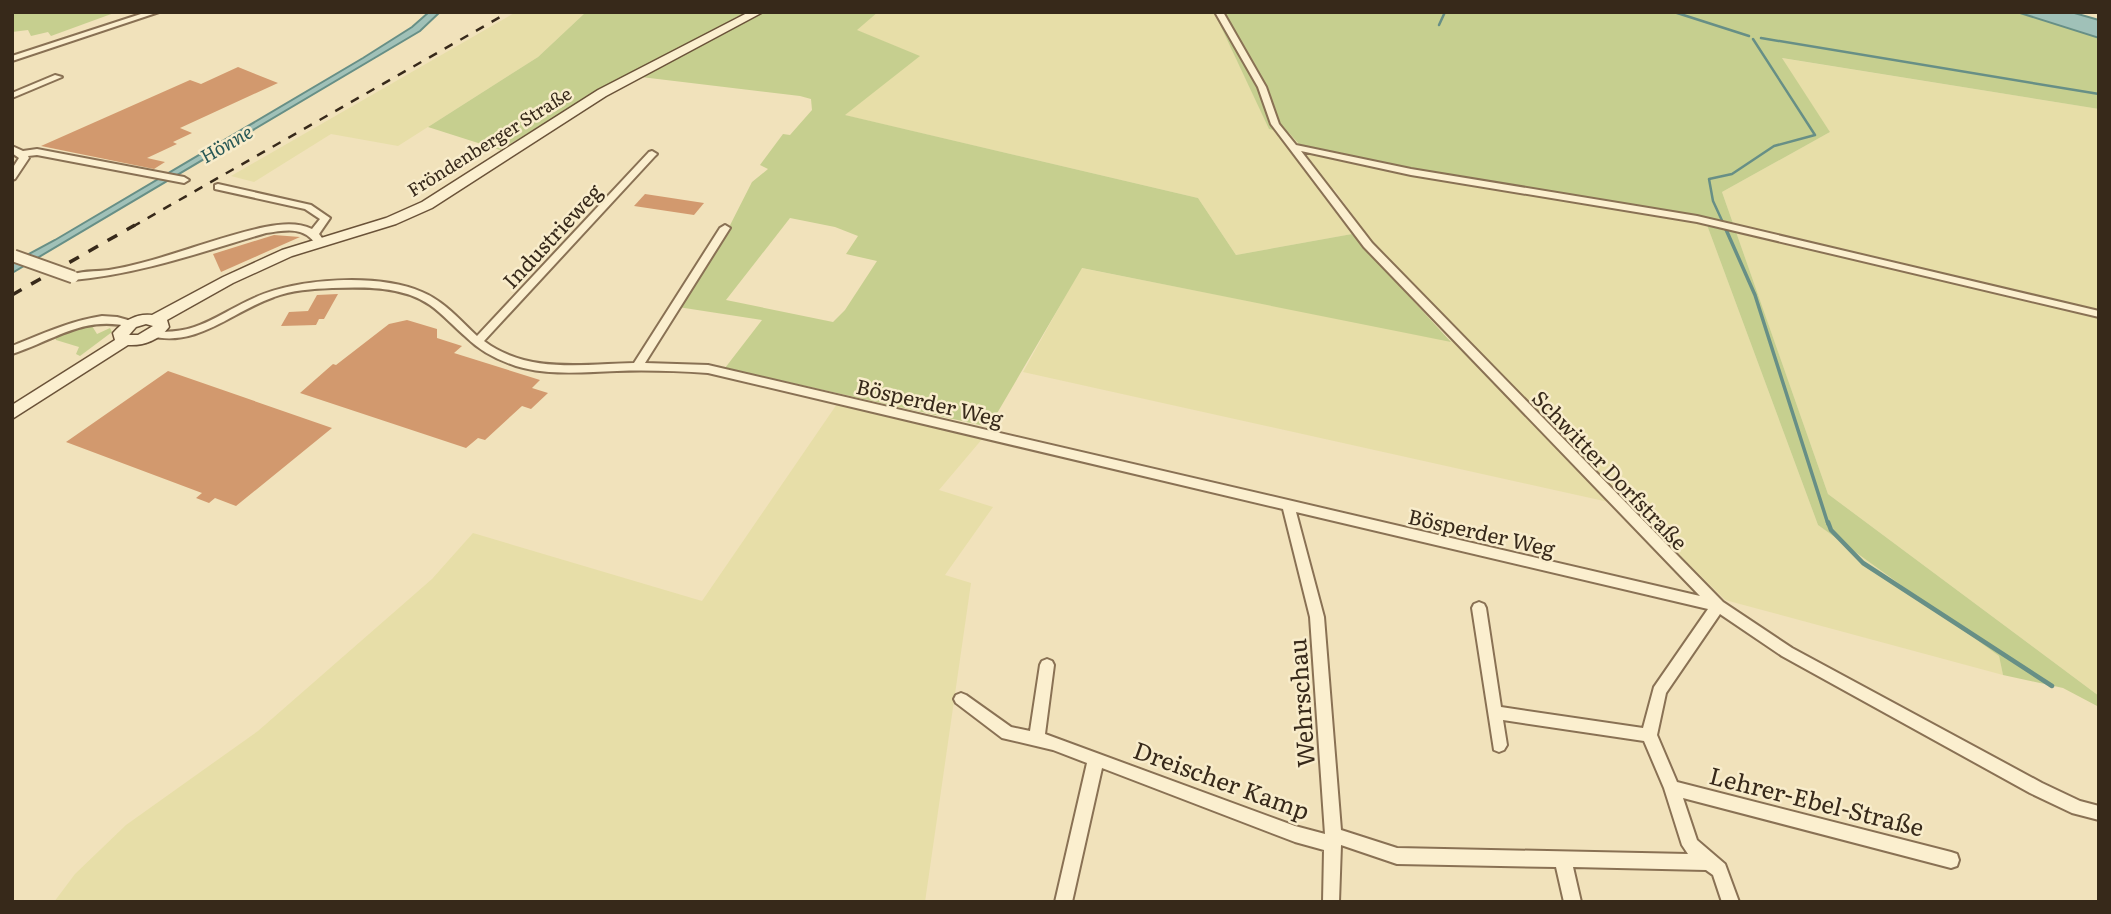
<svg xmlns="http://www.w3.org/2000/svg" width="2111" height="914" viewBox="0 0 2111 914" font-family="Literata,serif">
<style>
.farmland{fill:#e7dea8}
.green{fill:#c6cf8f;fill-rule:evenodd}
.water{fill:#a0c1b8;stroke:#678f86;stroke-width:2}
.lines{fill:none;stroke-linecap:round;stroke-linejoin:round}
.stream-far2{stroke:#678f86;stroke-width:2.5}
.stream-far1{stroke:#678f86;stroke-width:3.5}
.stream{stroke:#678f86;stroke-width:4.5}
.building{fill:#d2996e}
.street-casing{stroke:#897154;stroke-width:4}
.secondary-casing{stroke:#6a5238;stroke-width:3}
.street{fill:#fbefcf;fill-rule:evenodd}
.secondary{fill:#fbefcf;fill-rule:evenodd}
.rail-far1{stroke:#37291a;stroke-width:2.5;stroke-dasharray:9 9;stroke-linecap:butt}
.rail{stroke:#37291a;stroke-width:3.5;stroke-dasharray:11 11;stroke-linecap:butt}
.street-bridge-casing{stroke:#897154;stroke-width:15;stroke-linecap:butt}
.street-bridge{stroke:#fbefcf;stroke-width:11}
.labels{text-anchor:middle;dominant-baseline:central;stroke-width:5;stroke-linejoin:round;paint-order:stroke}
.far-street-label{font-size:18px;fill:#37291a;stroke:#f8eccb}
.far-water-label{font-size:19px;font-style:italic;fill:#285856;stroke:#f8eccb}
.street-label{font-size:21px;fill:#37291a;stroke:#f8eccb}
.near-street-label{font-size:24px;fill:#37291a;stroke:#f8eccb}
</style>
<rect width="100%" height="100%" fill="#f1e2bb"/>
<g class="farmland">
<path d="M516,12H586L538,57L398,146L331,134L254,182L231,176Z"/>
<path d="M878,12H1214L1269,128L1289,133L1308,154L1707,225L1818,525L1999,656L2003,675L1725,600L1631,507L1023,372L1081,268L1474,345L1373,243L1334,189L1319,191L1352,234L1236,255L1198,198L844,115L919,56L856,30Z"/>
<path d="M1781,58L2099,109V696L1828,494L1722,192L1830,132Z"/>
<path d="M837,404L983,438L939,490L993,507L945,575L971,583L925,902H54L75,874L126,825L258,731L432,579L473,533L702,601Z"/>
</g>
<g class="green">
<path d="M12,12H114V13L51,36L48,32L31,36L28,30L12,32Z"/>
<path d="M586,12H752L597,91L500,150L428,127L538,57Z"/>
<path d="M764,12H878L857,30L920,56L845,115L1198,198L1236,255L1352,234L1451,342L1082,268L989,427L725,368L762,320L678,307L723,239L752,182L768,169L760,165L783,134L790,135L812,110L811,99L800,96L641,77ZM790,218L835,227L858,236L846,254L877,261L845,310L833,322L726,300Z"/>
<path d="M1214,12H2016L2099,38V109L1782,58L1830,132L1722,192L1828,494L2099,696V707L2063,688L2003,675L1999,656L1818,525L1707,225L1308,154L1289,133L1269,129Z"/>
<path d="M92,326L97,334L110,328L112,332L80,356L76,354L79,347L56,340L55,336Z"/>
</g>
<g class="water">
<path d="M429,12H440L420,31L12,273V263L55,240L363,58L412,27Z"/>
<path d="M2017,12H2071L2099,20V38Z"/>
</g>
<g class="lines">
<g class="stream-far2">
<path d="M1674,12L1749,36"/>
<path d="M1439,25L1445,12"/>
<path d="M1761,38L2099,94"/>
<path d="M1725,227L1713,201L1709,179L1732,174L1774,146L1815,135L1753,39"/>
</g>
<path class="stream-far1" d="M1724,225L1755,295L1828,524"/>
<path class="stream" d="M1828,522L1831,530L1863,563L2052,686"/>
</g>
<g class="building">
<path d="M238,67L278,83L180,128L192,133L173,142L177,144L147,158L165,162L154,169L41,146L190,80L201,84Z"/>
<path d="M645,194L704,203L694,215L634,206Z"/>
<path d="M274,235L300,237L221,272L213,254Z"/>
<path d="M338,294L324,319H319L316,325L281,326L289,312L308,311L317,295Z"/>
<path d="M407,320L437,329V338L462,346L454,353L540,380L532,388L548,393L531,409L522,406L485,440L478,438L466,448L300,393L333,364L336,365L389,324Z"/>
<path d="M168,371L332,428L236,506L215,498L209,503L196,498L202,493L66,442Z"/>
</g>
<g class="lines">
<g class="street-casing">
<g id="street">
<path d="M147,12H159L12,61V56Z"/>
<path d="M1215,12H1223L1266,87L1279,124L1296,145L1411,169L1697,216L2099,311V317L1697,222L1411,175L1301,151L1372,243L1723,602L1792,648L2042,783L2080,801L2099,806V820L2072,813L2030,793L1782,656L1720,614L1666,693L1657,735L1677,782L1951,852L1957,854L1959,860L1957,866L1951,868L1683,798L1697,840L1725,864L1739,902H1722L1713,875L1706,870L1573,867L1581,902H1564L1556,867L1397,864L1341,845L1339,902H1323L1324,850L1295,842L1102,768L1072,902H1055L1087,763L1053,750L1002,738L956,703L954,699L956,695L961,693L966,695L1011,727L1030,731L1040,665L1042,661L1047,659L1052,661L1054,665L1045,734L1295,826L1325,834L1310,617L1283,509L708,373C678,371 647,370 617,371C584,372 549,376 516,366C498,360 480,351 466,337C454,327 443,314 430,305C402,286 365,287 332,288C312,289 292,290 274,297C231,312 198,348 150,336L149,334L154,331C196,336 218,314 254,298C297,278 378,273 422,292C444,301 460,320 477,336L649,152L652,151L657,154L655,156L484,341C528,374 583,364 634,363L720,228L725,225L730,228L645,363L708,365L1700,596L1364,247L1271,124L1258,87ZM1296,512L1708,609L1654,687L1643,728L1501,707L1486,608L1484,604L1479,602L1474,604L1472,608L1494,750L1499,752L1504,750L1507,745L1503,720L1644,741L1664,788L1682,845L1688,854L1397,848L1341,830L1324,617Z"/>
<path d="M55,75L62,77L12,98V93Z"/>
<path d="M12,146L23,151L37,149L184,177L189,180L184,183L37,155L28,156L29,158L15,179L12,180V169L19,158L12,153Z"/>
<path d="M218,184L311,205L330,218L319,234L325,242L324,244H316C303,226 286,230 266,233C202,252 140,274 73,280L68,277C78,270 97,272 109,270C163,261 212,238 265,227C281,224 297,222 312,229L320,219L305,209L215,189V185Z"/>
<path d="M102,316L117,317L135,322L136,324L131,327C84,315 55,340 12,354V346C42,334 70,321 102,316Z"/>
</g>
</g>
<g class="secondary-casing">
<path id="secondary" d="M749,12H763L606,96L432,208L396,224L292,256L233,283L167,320L169,327C159,340 144,346 128,345L12,419V405L115,340L113,333C123,321 137,313 152,315L223,277L282,250L386,218L422,202L598,90ZM146,324L153,326L138,335H129L136,327Z"/>
</g>
<use href="#street" class="street"/>
<use href="#secondary" class="secondary"/>
<path class="rail-far1" d="M132,227L509,12"/>
<path class="rail" d="M12,295L135,225"/>
<g class="street-bridge-casing">
<path id="street-bridge" d="M14,256L73,277"/>
</g>
<use href="#street-bridge" class="street-bridge"/>
</g>
<g class="labels">
<g class="far-street-label">
<text transform="translate(489 141) rotate(-32)">Fröndenberger Straße</text>
</g>
<g class="far-water-label">
<text transform="translate(226 143) rotate(-30)">Hönne</text>
</g>
<g class="street-label">
<text transform="translate(551 235) rotate(-47)">Industrieweg</text>
<text transform="translate(930 401) rotate(13)">Bösperder Weg</text>
<text transform="translate(1611 469) rotate(46)">Schwitter Dorfstraße</text>
<text transform="translate(1482 531) rotate(13)">Bösperder Weg</text>
</g>
<g class="near-street-label">
<text transform="translate(1300 703) rotate(-94)">Wehrschau</text>
<text transform="translate(1222 779) rotate(20)">Dreischer Kamp</text>
<text transform="translate(1817 800) rotate(14)">Lehrer-Ebel-Straße</text>
</g>
</g>
<rect width="2111" height="914" fill="none" stroke="#37291a" stroke-width="28"/>
</svg>
